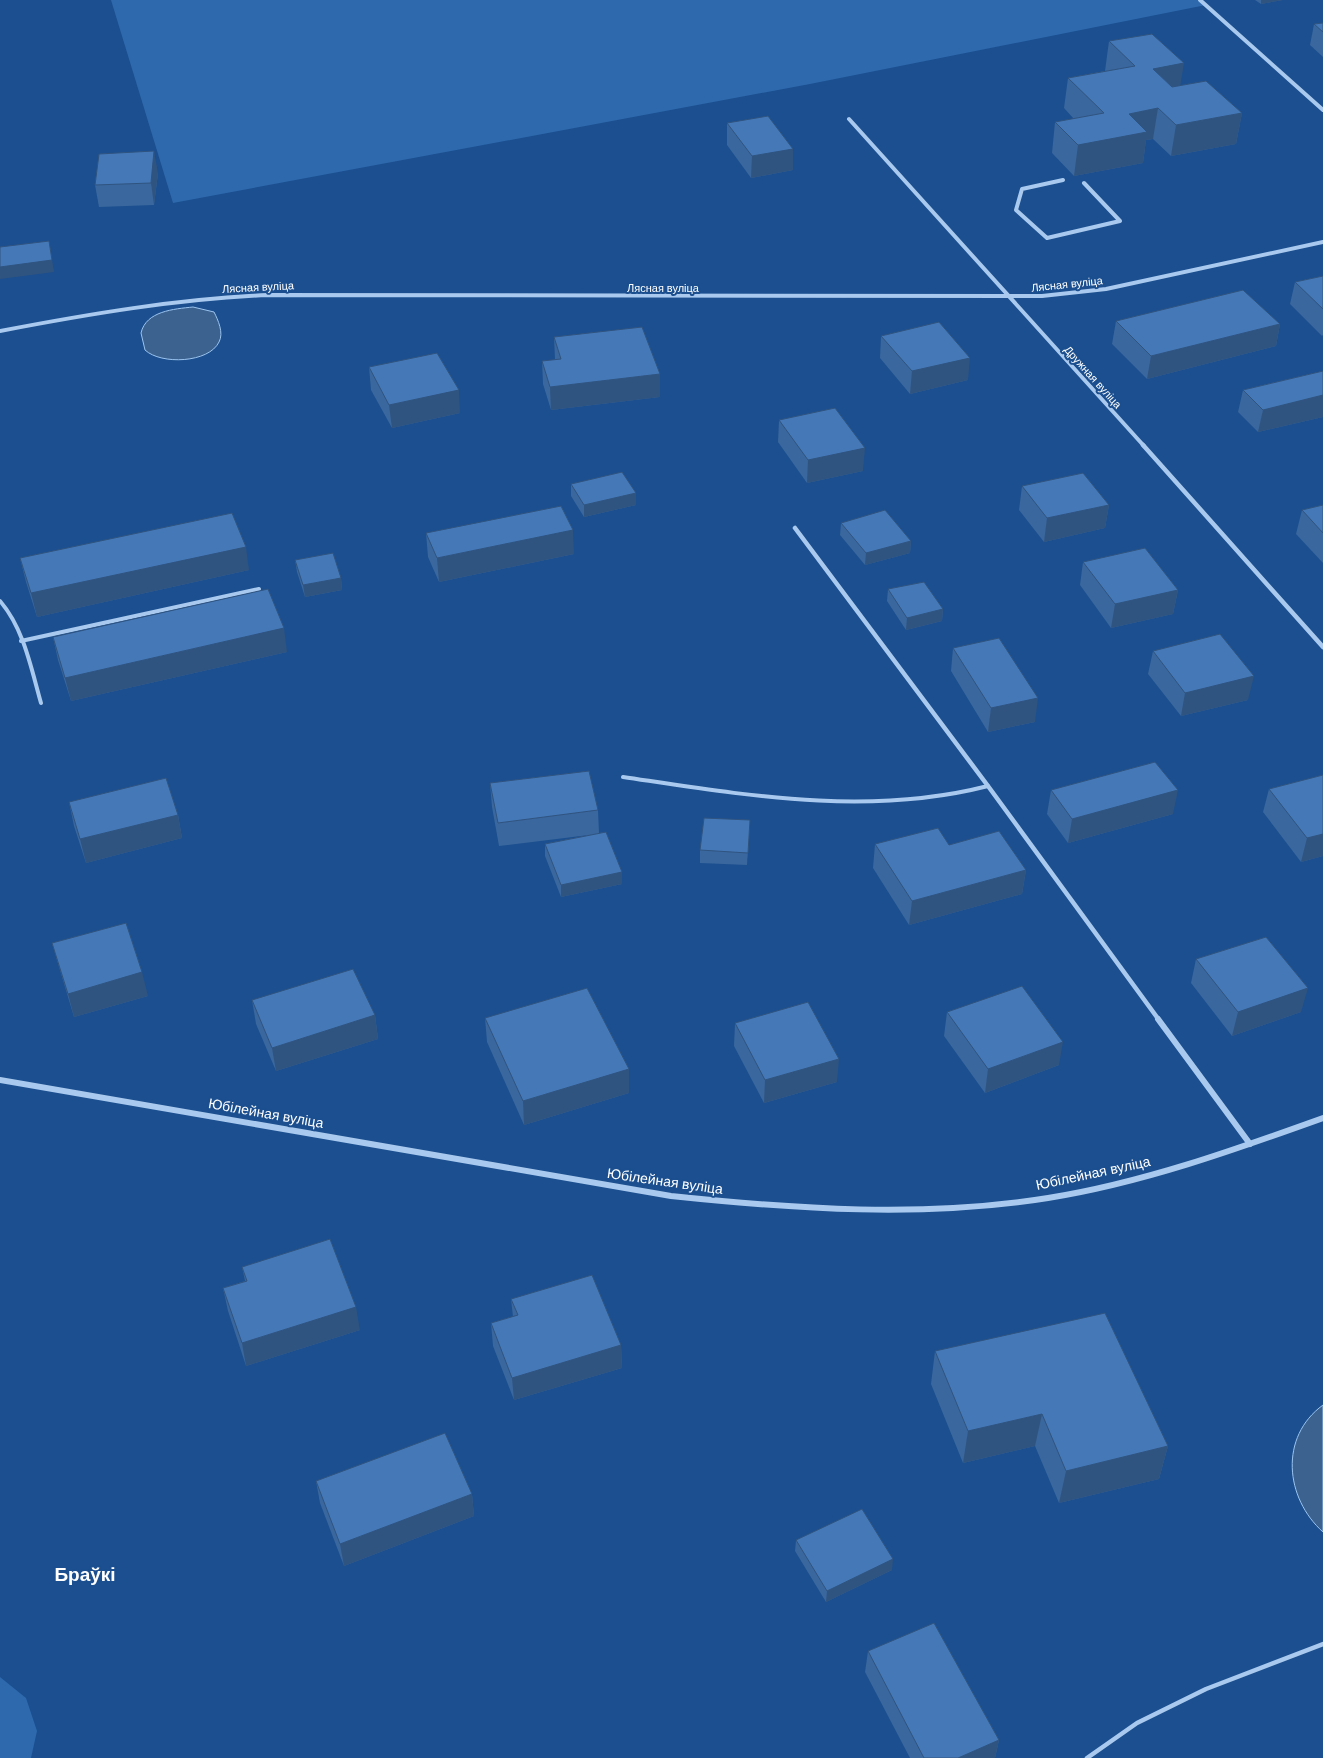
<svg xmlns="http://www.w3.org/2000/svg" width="1323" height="1758" viewBox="0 0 1323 1758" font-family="'DM Sans',sans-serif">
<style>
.green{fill:#2e69ad}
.water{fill:#3c6290;stroke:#9cc4f0}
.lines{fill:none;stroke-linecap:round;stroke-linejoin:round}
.lane-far1{stroke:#a9c9ee;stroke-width:4}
.lane{stroke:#a9c9ee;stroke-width:4.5}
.street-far2{stroke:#a9c9ee;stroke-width:4}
.street-far1{stroke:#a9c9ee;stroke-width:4.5}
.street{stroke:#a9c9ee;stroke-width:6}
.wall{fill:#3a679d}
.shaded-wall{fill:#305480}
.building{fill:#4478b7;stroke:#305480}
.labels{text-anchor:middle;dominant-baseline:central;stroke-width:4;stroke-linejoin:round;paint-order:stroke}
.far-street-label{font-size:11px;fill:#fff;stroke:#1b4f8f}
.street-label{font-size:14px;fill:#fff;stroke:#1b4f8f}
.near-quarter-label{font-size:19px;font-weight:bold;fill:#fff;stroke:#1b4f8f}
</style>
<rect width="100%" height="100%" fill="#1b4f8f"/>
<g class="green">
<path d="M111,0H1200L1206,5L810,84L173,203Z"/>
<path d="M0,1677L26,1698L37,1731L31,1758H0Z"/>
</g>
<g class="water">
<path d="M193,307L214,312C218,320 224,333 219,342C209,363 161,365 145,350L141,333C146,311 174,309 193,307Z"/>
<path d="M1323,1405V1532C1285,1498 1279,1437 1323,1405Z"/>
</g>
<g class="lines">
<g class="lane-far1">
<path d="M0,601C24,629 31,668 41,703"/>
<path d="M21,641L259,589"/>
<path d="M623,777C745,795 867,817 988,786"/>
</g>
<path class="lane" d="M1087,1758L1137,1723L1206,1689L1323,1644"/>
<g class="street-far2">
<path d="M1200,0L1323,110"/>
<path d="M849,119L1144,446"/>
<path d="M1063,180L1022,189L1016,210L1047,238L1120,221L1084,183"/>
<path d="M0,331C89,314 177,299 268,295L1042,296L1106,289L1323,242"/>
</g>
<g class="street-far1">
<path d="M1143,445L1323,647"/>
<path d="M795,528L988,786L1159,1020"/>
</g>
<g class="street">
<path d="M1158,1019L1250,1144"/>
<path d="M0,1080L671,1196C795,1209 924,1218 1048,1198C1142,1183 1234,1150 1323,1118"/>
</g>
</g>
<g class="wall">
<path d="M1255,0H1283L1261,4Z"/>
<path d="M1323,23V57L1310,45L1314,24Z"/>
<path d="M1109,41L1180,85L1242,113L1236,144L1171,156L1153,139L1146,140L1143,163L1074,176L1052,153L1055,122L1074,119L1064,108L1068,78L1105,71Z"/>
<path d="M727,123L793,170L751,178L727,145Z"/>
<path d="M158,173L154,205L99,207L95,185Z"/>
<path d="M1323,276V335L1322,336L1290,304L1295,282Z"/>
<path d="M1116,321L1280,324L1276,346L1147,379L1112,344Z"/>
<path d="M881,336L968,380L910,394L880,358Z"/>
<path d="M554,337L660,374V397L551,410L543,384L542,361L555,360Z"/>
<path d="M369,367L460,413L392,428L371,390Z"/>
<path d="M1323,371V417L1258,432L1238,412L1243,390Z"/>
<path d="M779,420L863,471L807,483L778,442Z"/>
<path d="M571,484L636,493V505L584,517L571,496Z"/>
<path d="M1022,486L1109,505L1105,528L1044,542L1019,510Z"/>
<path d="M1323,505V563L1296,534L1302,510Z"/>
<path d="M841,523L911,541L910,553L865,565L840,535Z"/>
<path d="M426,533L574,554L439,582L428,557Z"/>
<path d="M20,558L249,570L37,617L26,582Z"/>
<path d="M295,560L341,578L342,590L305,597L297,572Z"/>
<path d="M1083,562L1178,590L1173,614L1111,628L1080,585Z"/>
<path d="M888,589L943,609L942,621L906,630L887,601Z"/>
<path d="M53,637L287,652L71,701L58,660Z"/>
<path d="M953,648L1035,722L988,732L951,671Z"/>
<path d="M1153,651L1248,700L1181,716L1148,674Z"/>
<path d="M1323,775V856L1301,862L1263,812L1269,789Z"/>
<path d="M490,783L598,810L599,833L622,884L561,897L545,856V844L589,835L499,846L492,807Z"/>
<path d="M1051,790L1173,814L1068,843L1047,814Z"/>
<path d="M69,802L178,815L182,838L86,863L74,826Z"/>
<path d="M750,820L747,865L700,863V850Z"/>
<path d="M875,844L949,845L1026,870L1022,894L909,925L873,868Z"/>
<path d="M52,943L148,996L74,1017L59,967Z"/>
<path d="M1196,959L1301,1012L1232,1036L1191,983Z"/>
<path d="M252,1000L375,1015L378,1039L276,1071L256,1024Z"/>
<path d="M947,1012L1059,1065L985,1093L944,1036Z"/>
<path d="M485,1018L629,1093L524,1125L487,1042Z"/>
<path d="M735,1023L837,1082L764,1103L734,1046Z"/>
<path d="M242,1267L360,1330L246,1366L228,1311L223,1288L245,1281Z"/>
<path d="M511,1299L621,1345L622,1368L514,1400L493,1346L491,1323L513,1317Z"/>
<path d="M935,1351L1168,1446L1159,1479L1059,1503L1035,1446L963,1463L931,1384Z"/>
<path d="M316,1481L472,1494L474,1516L344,1566L320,1503Z"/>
<path d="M796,1540L892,1570L826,1602L795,1551Z"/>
<path d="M868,1651L999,1740L995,1758H910L865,1672Z"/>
</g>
<g class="shaded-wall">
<path d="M1261,0H1283L1261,4Z"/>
<path d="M1184,63L1179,93L1153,69Z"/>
<path d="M1158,108L1153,139L1146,140L1143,163L1074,176L1078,145L1129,114Z"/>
<path d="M1242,113L1236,144L1171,156L1176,125Z"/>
<path d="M793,149V170L751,178L752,156Z"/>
<path d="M154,151L158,173L154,205L151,183Z"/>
<path d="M49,241L54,272L0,279V267Z"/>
<path d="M1280,324L1276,346L1147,379L1151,356Z"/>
<path d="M970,358L968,380L910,394L912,371Z"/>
<path d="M660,374V397L551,410L550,387Z"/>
<path d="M459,390L460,413L392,428L389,405Z"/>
<path d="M1323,395V417L1258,432L1263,410Z"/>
<path d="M865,448L863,471L807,483L808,460Z"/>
<path d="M636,493V505L584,517V505Z"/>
<path d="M1109,505L1105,528L1044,542L1047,518Z"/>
<path d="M573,530L574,554L439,582L437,558Z"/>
<path d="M911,541L910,553L865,565L866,553Z"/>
<path d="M246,547L249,570L37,617L31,593Z"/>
<path d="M341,578L342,590L305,597L303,585Z"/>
<path d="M1178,590L1173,614L1111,628L1115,604Z"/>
<path d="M943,609L942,621L906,630L907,618Z"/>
<path d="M284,628L287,652L71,701L65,678Z"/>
<path d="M1254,676L1248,700L1181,716L1185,693Z"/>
<path d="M1038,698L1035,722L988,732L991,708Z"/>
<path d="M1178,790L1173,814L1068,843L1072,819Z"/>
<path d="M178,815L182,838L86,863L80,839Z"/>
<path d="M1323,834V856L1301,862L1307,838Z"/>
<path d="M1026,870L1022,894L909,925L912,901Z"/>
<path d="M622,872V884L561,897V885Z"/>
<path d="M142,972L148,996L74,1017L68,994Z"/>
<path d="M1308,988L1301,1012L1232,1036L1238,1012Z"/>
<path d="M375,1015L378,1039L276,1071L272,1048Z"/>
<path d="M1063,1042L1059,1065L985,1093L988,1069Z"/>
<path d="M839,1059L837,1082L764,1103L765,1080Z"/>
<path d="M629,1069V1093L524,1125L523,1101Z"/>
<path d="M356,1307L360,1330L246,1366L242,1343Z"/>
<path d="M621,1345L622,1368L514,1400L512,1378Z"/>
<path d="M1042,1414L1035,1446L963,1463L968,1431Z"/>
<path d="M1168,1446L1159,1479L1059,1503L1066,1471Z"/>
<path d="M472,1494L474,1516L344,1566L340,1544Z"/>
<path d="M893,1559L892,1570L826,1602L827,1591Z"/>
<path d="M999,1740L995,1758H958Z"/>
</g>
<g class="building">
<path d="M1323,23V32L1314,24Z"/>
<path d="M1152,34L1184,63L1153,69L1172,87L1206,81L1242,113L1176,125L1158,108L1129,114L1147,132L1078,145L1055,122L1104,113L1068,78L1135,66L1109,41Z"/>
<path d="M768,116L793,149L752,156L727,123Z"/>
<path d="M154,151L151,183L95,185L99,154Z"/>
<path d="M49,241L52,260L0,267V247Z"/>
<path d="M1323,276V309L1295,282Z"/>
<path d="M1243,290L1280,324L1151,356L1116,321Z"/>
<path d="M939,322L970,358L912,371L881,336Z"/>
<path d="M642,327L660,374L550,387L542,361L561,359L554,337Z"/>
<path d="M437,353L459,390L389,405L369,367Z"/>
<path d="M1323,371V395L1263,410L1243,390Z"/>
<path d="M835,408L865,448L808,460L779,420Z"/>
<path d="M622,472L636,493L584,505L571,484Z"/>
<path d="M1083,473L1109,505L1047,518L1022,486Z"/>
<path d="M1323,505V533L1302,510Z"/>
<path d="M561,506L573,530L437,558L426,533Z"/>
<path d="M885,510L911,541L866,553L841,523Z"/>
<path d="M232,513L246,547L31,593L20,558Z"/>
<path d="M1145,548L1178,590L1115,604L1083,562Z"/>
<path d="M333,553L341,578L303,585L295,560Z"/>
<path d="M924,582L943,609L907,618L888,589Z"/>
<path d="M268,589L284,628L65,678L53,637Z"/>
<path d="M1220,634L1254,676L1185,693L1153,651Z"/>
<path d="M999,638L1038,698L991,708L953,648Z"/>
<path d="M1155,762L1178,790L1072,819L1051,790Z"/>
<path d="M589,771L598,810L498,823L490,783Z"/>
<path d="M1323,775V834L1307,838L1269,789Z"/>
<path d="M166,778L178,815L80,839L69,802Z"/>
<path d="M704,818L750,820L748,853L700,850Z"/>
<path d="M938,828L949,845L999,831L1026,870L912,901L875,844Z"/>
<path d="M606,832L622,872L561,885L545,844Z"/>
<path d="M126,923L142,972L68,994L52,943Z"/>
<path d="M1266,937L1308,988L1238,1012L1196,959Z"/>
<path d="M353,969L375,1015L272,1048L252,1000Z"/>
<path d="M1022,986L1063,1042L988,1069L947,1012Z"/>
<path d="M587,988L629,1069L523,1101L485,1018Z"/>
<path d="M808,1002L839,1059L765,1080L735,1023Z"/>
<path d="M330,1239L356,1307L242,1343L223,1288L247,1281L242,1267Z"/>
<path d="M592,1275L621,1345L512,1378L491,1323L518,1315L511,1299Z"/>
<path d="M1105,1313L1168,1446L1066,1471L1042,1414L968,1431L935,1351Z"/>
<path d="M445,1433L472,1494L340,1544L316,1481Z"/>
<path d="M862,1509L893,1559L827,1591L796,1540Z"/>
<path d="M934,1623L999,1740L958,1758H924L868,1651Z"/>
</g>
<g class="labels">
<g class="far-street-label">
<text transform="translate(1067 284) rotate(-6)">Лясная вуліца</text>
<text transform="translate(258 287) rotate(-3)">Лясная вуліца</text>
<text x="663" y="288">Лясная вуліца</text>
<text transform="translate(1093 377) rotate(48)">Дружная вуліца</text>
</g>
<g class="street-label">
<text transform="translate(266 1113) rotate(10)">Юбілейная вуліца</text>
<text transform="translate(1093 1173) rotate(-12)">Юбілейная вуліца</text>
<text transform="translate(665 1181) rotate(8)">Юбілейная вуліца</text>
</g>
<g class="near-quarter-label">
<text x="85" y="1574">Браўкі</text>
</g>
</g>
</svg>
